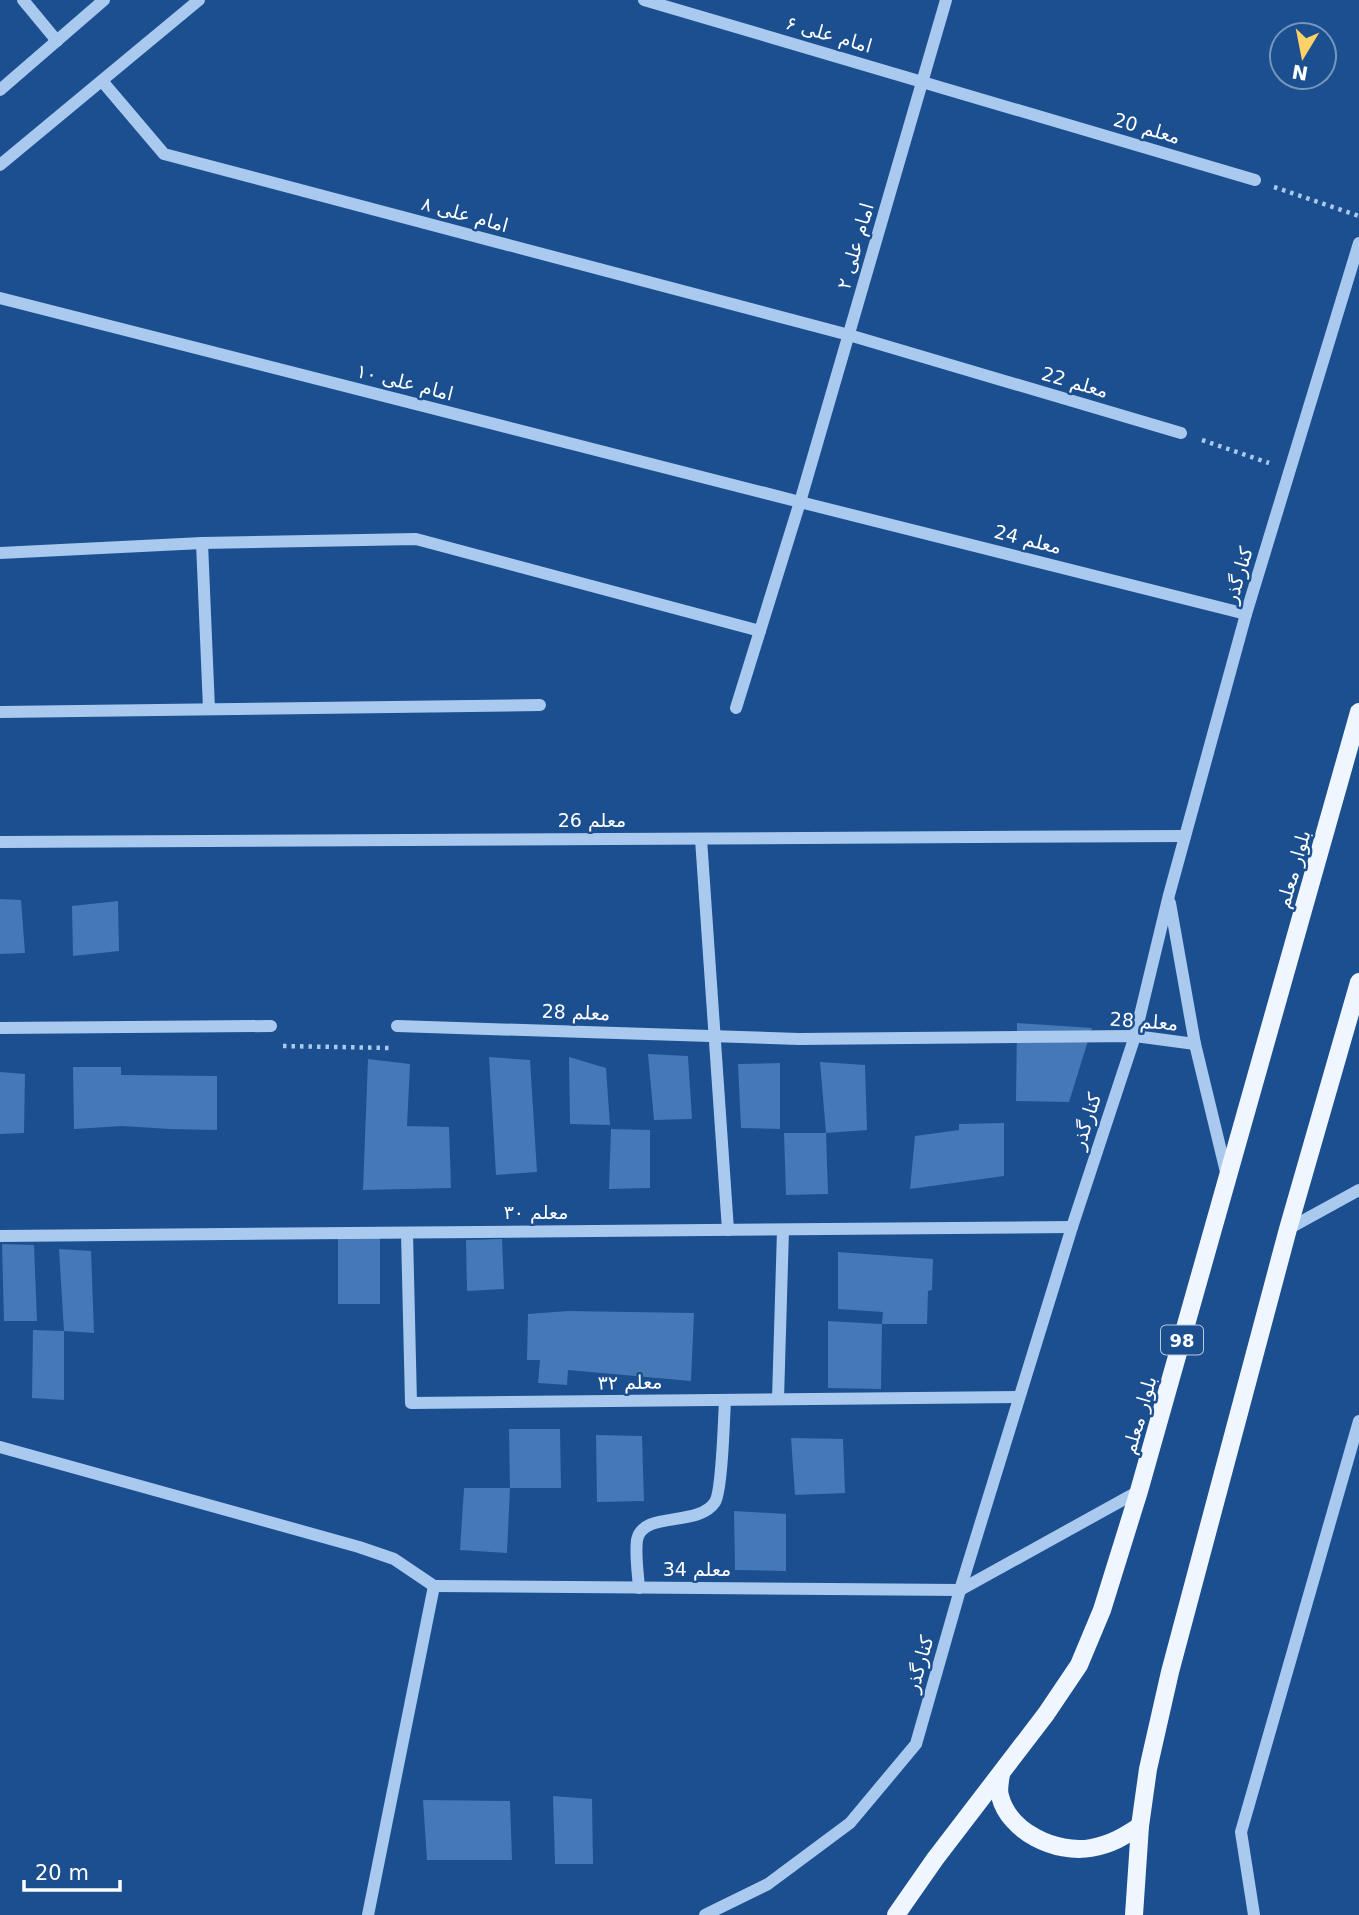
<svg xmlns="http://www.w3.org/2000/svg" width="1359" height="1915" viewBox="0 0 1359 1915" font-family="'DejaVu Sans',Cairo,sans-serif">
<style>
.building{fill:#4478b7}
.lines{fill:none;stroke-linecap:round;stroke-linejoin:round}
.path{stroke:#a9c9ee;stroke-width:4.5;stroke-dasharray:3.5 5;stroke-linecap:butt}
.minor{stroke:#a9c9ee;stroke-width:12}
.major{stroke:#f0f6ff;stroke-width:18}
.labels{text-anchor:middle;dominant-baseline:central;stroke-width:5;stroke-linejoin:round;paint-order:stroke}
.shield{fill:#1b4f8f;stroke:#bbcadd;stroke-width:2}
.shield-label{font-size:18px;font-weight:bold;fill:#fff}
.street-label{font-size:19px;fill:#fff;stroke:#1b4f8f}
</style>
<rect width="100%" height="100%" fill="#1b4f8f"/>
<g class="building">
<path d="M0,899L21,900L25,953L0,954Z"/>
<path d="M118,901L119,951L73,956L72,906Z"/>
<path d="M1017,1023L1092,1028L1069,1102L1016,1101Z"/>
<path d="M648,1054L688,1056L692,1119L654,1120Z"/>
<path d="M489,1057L530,1060L537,1172L496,1175Z"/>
<path d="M569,1057L606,1068L610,1125L570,1124Z"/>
<path d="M368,1059L410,1064L407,1126L449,1127L451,1188L363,1190Z"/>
<path d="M820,1062L865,1065L867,1130L826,1133Z"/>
<path d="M780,1063V1129L741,1128L738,1064Z"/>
<path d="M73,1067H121V1075L217,1076V1130L170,1129L122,1126L74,1129Z"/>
<path d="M0,1072L25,1074L24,1133L0,1134Z"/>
<path d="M1004,1123V1176L910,1189L915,1136L959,1130V1124Z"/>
<path d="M611,1129L650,1130V1188L609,1189Z"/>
<path d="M784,1133H826L828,1194L786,1195Z"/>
<rect x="338" y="1229" width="42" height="75"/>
<path d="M502,1239L504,1289L467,1291L466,1240Z"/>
<path d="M2,1244L34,1245L37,1321H4Z"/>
<path d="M59,1249L91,1251L94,1333L64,1331Z"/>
<path d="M838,1252L933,1259L932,1290L928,1291L927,1324H882L883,1312L838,1309Z"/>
<path d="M568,1311L694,1313L691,1381L568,1370L567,1385L538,1383L540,1360H527L528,1314Z"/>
<path d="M828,1321L882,1324L881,1389L828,1388Z"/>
<path d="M33,1330L64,1331V1400L32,1398Z"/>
<path d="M509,1429H560L561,1488H510Z"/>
<path d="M596,1435L642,1436L644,1501L597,1502Z"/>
<path d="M791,1438L843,1439L845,1493L795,1495Z"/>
<path d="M464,1488H510L507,1553L460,1550Z"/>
<path d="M734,1511L786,1514V1571L735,1570Z"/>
<path d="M553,1796L592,1799L593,1864H555Z"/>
<path d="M423,1800L510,1801L512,1860H427Z"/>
</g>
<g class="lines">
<g class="path">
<path d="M1274,187L1359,216"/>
<path d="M1202,440L1269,463"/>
<path d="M283,1046L390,1048"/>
</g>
<g class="minor">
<path d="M23,0L57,41"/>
<path d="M644,0L1255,180"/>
<path d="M102,81L164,154L849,335L1181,433"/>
<path d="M0,90L104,0"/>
<path d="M0,165L199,0"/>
<path d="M0,298L800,502L1246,614"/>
<path d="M202,543L209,709"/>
<path d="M0,553L202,543L416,539L760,631"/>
<path d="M736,708L800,502L946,0"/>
<path d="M0,712L540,705"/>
<path d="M701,839L728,1230"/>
<path d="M0,842L1185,836"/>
<path d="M1170,903L1195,1044L1227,1176"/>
<path d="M397,1026L799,1039L1135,1036L1195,1044"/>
<path d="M0,1028L271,1026"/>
<path d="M1288,1229L1359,1190"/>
<path d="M407,1233L411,1403L1019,1397"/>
<path d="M0,1236L1072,1227"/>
<path d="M778,1399L783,1230"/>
<path d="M0,1447L359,1547L394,1559L434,1586"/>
<path d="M434,1586L960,1590L1139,1491"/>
<path d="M639,1588C638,1573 635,1555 637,1540C643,1510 698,1528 715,1502C722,1491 724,1418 725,1400"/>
<path d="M368,1915L434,1586"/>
<path d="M705,1915L768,1884L850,1823L916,1744L960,1590L1072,1227L1135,1036L1169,895L1246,614L1359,243"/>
<path d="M1254,1915L1241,1832L1359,1421"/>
</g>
<g class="major">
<path d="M1001,1774C1000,1781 998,1790 1000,1796C1009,1832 1056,1854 1091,1848C1112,1844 1123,1837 1140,1826"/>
<path d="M896,1915L935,1859L1046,1714L1079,1665L1102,1610L1139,1491L1359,712"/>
<path d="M1134,1915L1140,1826L1148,1769L1170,1672L1288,1229L1359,982"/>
</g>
</g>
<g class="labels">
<rect class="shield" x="1161" y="1325.5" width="42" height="29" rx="5"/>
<g class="shield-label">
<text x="1182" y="1340">98</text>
</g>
<g class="street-label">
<text transform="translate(829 34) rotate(16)">امام علی ۶</text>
<text transform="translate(1147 128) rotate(16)">معلم 20</text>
<text transform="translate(465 214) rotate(15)">امام علی ۸</text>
<text transform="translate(855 246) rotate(-74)">امام علی ۲</text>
<text transform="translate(405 382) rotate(14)">امام علی ۱۰</text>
<text transform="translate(1075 382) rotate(16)">معلم 22</text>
<text transform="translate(1028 539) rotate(14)">معلم 24</text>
<text transform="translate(1238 575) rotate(-73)">کنارگذر</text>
<text x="592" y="820">معلم 26</text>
<text transform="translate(1293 869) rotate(-74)">بلوار معلم</text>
<text transform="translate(576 1012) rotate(2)">معلم 28</text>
<text transform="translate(1144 1021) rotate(4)">معلم 28</text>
<text transform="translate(1086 1121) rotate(-72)">کنارگذر</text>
<text x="536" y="1212">معلم ۳۰</text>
<text transform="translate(630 1382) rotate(-1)">معلم ۳۲</text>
<text transform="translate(1139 1415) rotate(-74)">بلوار معلم</text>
<text x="697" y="1569">معلم 34</text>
<text transform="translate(919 1664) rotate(-74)">کنارگذر</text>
</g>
</g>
<g transform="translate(1303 56) rotate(190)"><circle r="33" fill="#1b4f8f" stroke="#7695bc" stroke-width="2"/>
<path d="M0-5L12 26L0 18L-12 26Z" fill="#ffd166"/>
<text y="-10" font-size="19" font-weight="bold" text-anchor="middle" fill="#ffffff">N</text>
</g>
<path d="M24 1880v10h96v-10" fill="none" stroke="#ffffff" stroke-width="3.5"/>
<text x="35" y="1880" font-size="21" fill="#ffffff" stroke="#1b4f8f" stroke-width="5" paint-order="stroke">20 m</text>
</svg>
